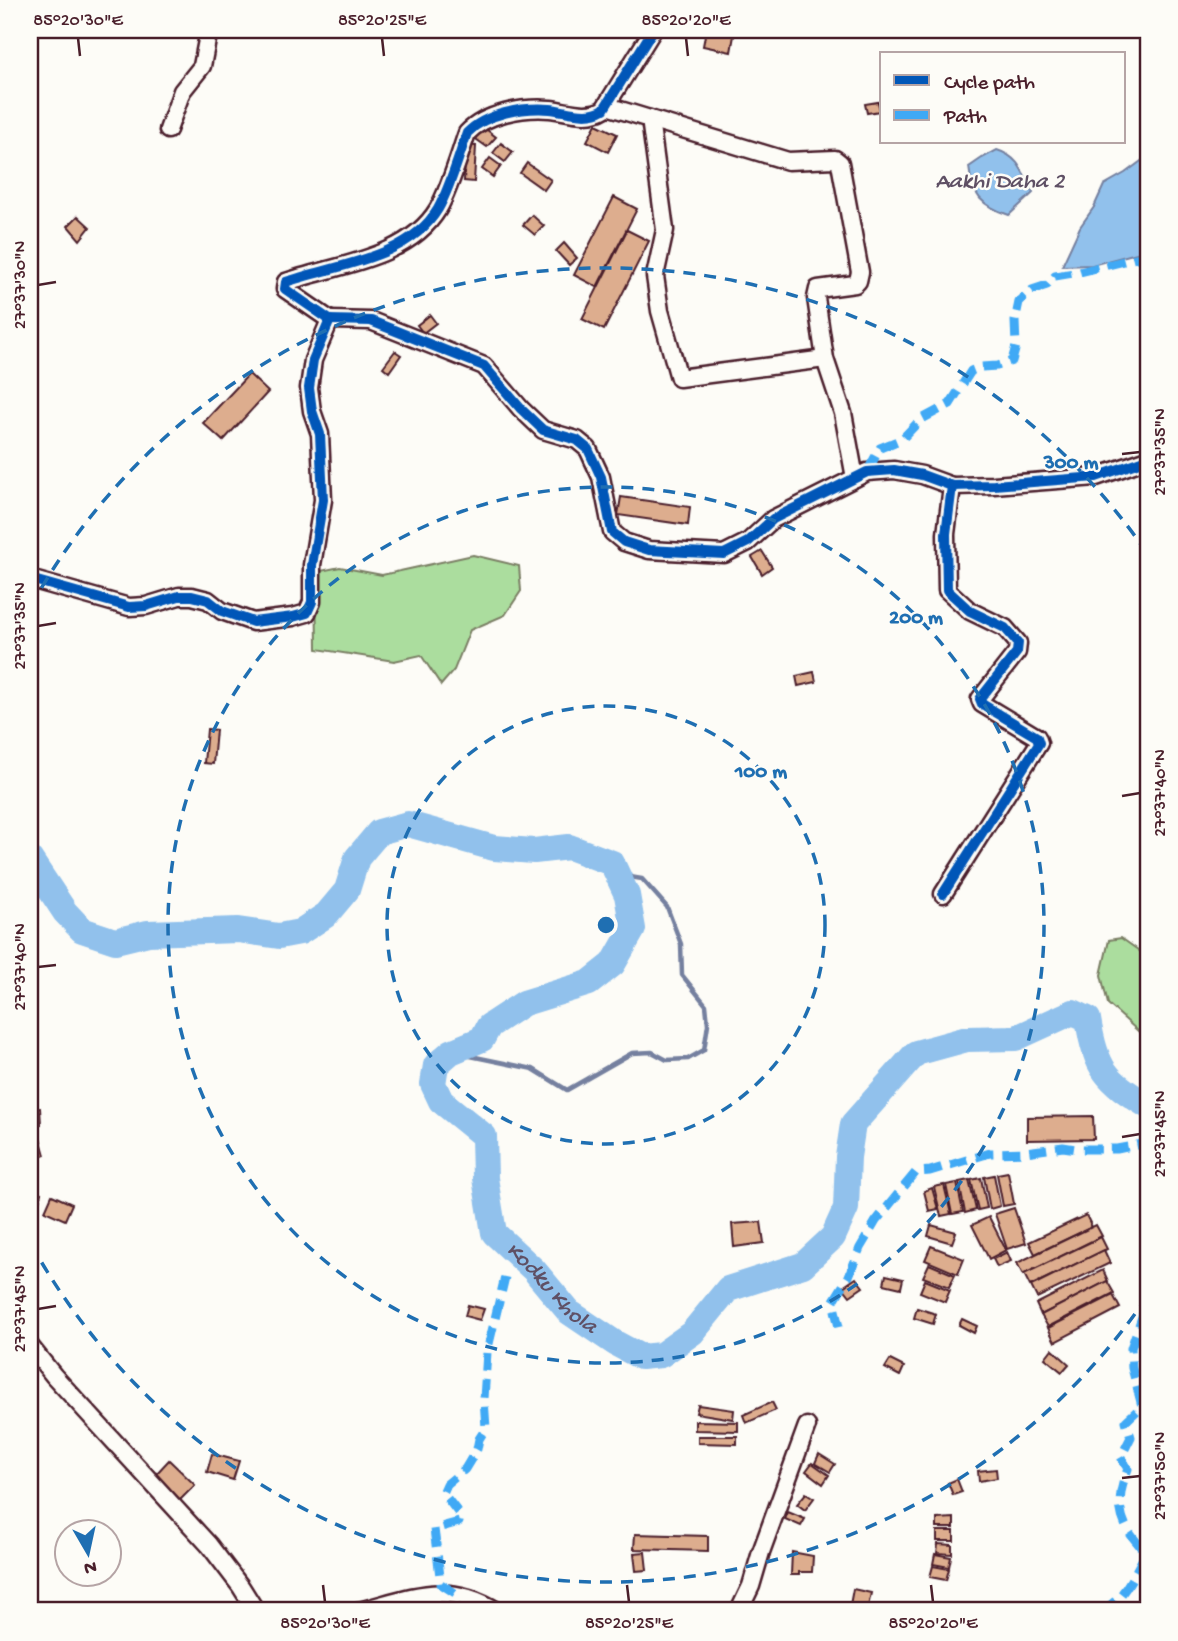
<svg xmlns="http://www.w3.org/2000/svg" width="1178" height="1641" viewBox="0 0 1178 1641" font-family="'Gochi Hand',sans-serif">
<style>
.green{fill:#abdd9e;stroke:#7a7e64;stroke-width:2}
.water{fill:#91c1ec;stroke:#75809f;stroke-width:2}
.lines{fill:none;stroke-linecap:round;stroke-linejoin:round}
.stream{stroke:#75809f;stroke-width:4.5}
.river{stroke:#91c1ec;stroke-width:26}
.building{fill:#ddad8e;stroke:#4a1f2b;stroke-width:2}
.street-casing{stroke:#4a1f2b;stroke-width:21}
.street{stroke:#fdfcf7;stroke-width:16}
.quiet{stroke:#3fa9f5;stroke-width:9;stroke-dasharray:18 9;stroke-linecap:butt}
.cycleway-casing{stroke:#fdfcf7;stroke-width:15}
.cycleway{stroke:#0057b8;stroke-width:10}
.ticks{fill:none;stroke:#4a1f2b;stroke-width:2.5}
.ring{fill:none;stroke:#1f6fb2;stroke-width:3.5;stroke-dasharray:12 9}
.labels{text-anchor:middle;dominant-baseline:central;stroke-width:5;stroke-linejoin:round;paint-order:stroke}
.water-label{font-size:23px;font-style:italic;fill:#5f5065;stroke:#fdfcf7}
.centre{fill:#1f6fb2;stroke:#fdfcf7;stroke-width:3.5}
.ring-label{font-size:21px;text-anchor:middle;font-weight:bold;fill:#1f6fb2;stroke:#fdfcf7;stroke-width:5;stroke-linejoin:round;paint-order:stroke}
.neatline{fill:none;stroke:#4a1f2b;stroke-width:2.5}
.ticks-label{font-size:18px;text-anchor:middle;fill:#4a1f2b}
</style>
<rect width="100%" height="100%" fill="#fdfcf7"/>
<filter id="ink" filterUnits="userSpaceOnUse"><feTurbulence type="fractalNoise" baseFrequency=".0143" numOctaves="2"/><feDisplacementMap in="SourceGraphic" scale="14" xChannelSelector="R" yChannelSelector="G"/><feConvolveMatrix kernelMatrix="1 2 1 2 8 2 1 2 1" color-interpolation-filters="sRGB"/></filter>
<g filter="url(#ink)">
<g class="green">
<path d="M473,555L519,566L521,591L505,615L470,630L454,670L441,685L421,655L394,661L317,649L316,572L340,567L382,575Z"/>
<path d="M1121,938L1148,957V1040L1108,1004L1101,975L1109,940Z"/>
</g>
<g class="water">
<path d="M997,150C1020,157 1023,174 1033,193L1009,215C982,206 972,196 969,167L982,158Z"/>
<path d="M1148,156V250L1092,265L1062,266L1080,227L1094,207L1104,185L1125,173Z"/>
</g>
<g class="lines">
<path class="stream" d="M451,1052L533,1069L567,1090L632,1053L652,1052L667,1060L688,1059L704,1050L708,1024L706,1005L682,975L681,944L667,907L642,879L618,875"/>
<path class="river" id="s1" d="M30,859L65,912L82,930L115,941L148,933L238,930L279,936L300,932L326,915L347,890L357,858L379,832L408,824L494,848L534,851L569,847L612,863L627,895L633,929L613,964L589,983L524,1003L489,1026L482,1039L451,1052L436,1065L433,1084L441,1101L484,1136L485,1178L494,1233L534,1270L569,1312L615,1343L641,1357L661,1355L692,1333L728,1289L803,1265L833,1237L846,1208L848,1157L853,1124L916,1053L967,1039L1016,1038L1073,1012L1088,1019C1096,1070 1106,1080 1148,1106"/>
</g>
<g class="building">
<path d="M706,30H735L731,52L703,46Z"/>
<path d="M878,102L880,111L867,113L865,104Z"/>
<path d="M596,124L617,134L608,152L587,141Z"/>
<path d="M482,126L496,137L487,147L473,137Z"/>
<path d="M501,143L513,152L505,162L493,153Z"/>
<path d="M466,145L476,146L474,182L464,181Z"/>
<path d="M490,158L501,166L493,177L482,169Z"/>
<path d="M527,163L551,180L544,190L520,173Z"/>
<path d="M614,197L637,209L597,287L574,275Z"/>
<path d="M532,215L544,226L535,235L523,225Z"/>
<path d="M78,216L90,227L80,240L68,226Z"/>
<path d="M627,230L649,241L604,330L582,319Z"/>
<path d="M564,243L577,258L569,265L556,251Z"/>
<path d="M430,315L436,323L423,333L417,325Z"/>
<path d="M395,351L401,355L389,372L383,367Z"/>
<path d="M249,374L268,392L223,441L203,423Z"/>
<path d="M621,497L690,507L688,525L618,515Z"/>
<path d="M762,551L772,567L762,574L752,557Z"/>
<path d="M814,672L816,682L798,686L796,676Z"/>
<path d="M207,729L216,730L213,764L204,763Z"/>
<path d="M40,1108L41,1124L30,1125V1109Z"/>
<path d="M1093,1116L1094,1139L1027,1140V1117Z"/>
<path d="M39,1134L45,1155L30,1160V1136Z"/>
<path d="M1008,1172L1014,1204L1003,1206L997,1174Z"/>
<path d="M994,1175L1000,1206L990,1209L984,1177Z"/>
<path d="M981,1178L987,1208L978,1210L971,1180Z"/>
<path d="M969,1180L976,1210L965,1213L959,1182Z"/>
<path d="M957,1183L963,1212L952,1214L946,1185Z"/>
<path d="M944,1185L951,1214L941,1216L934,1187Z"/>
<path d="M932,1188L938,1209L929,1211L924,1191Z"/>
<path d="M30,1190L41,1193L36,1213L30,1211Z"/>
<path d="M52,1195L72,1204L65,1220L45,1211Z"/>
<path d="M1014,1208L1026,1243L1007,1249L995,1214Z"/>
<path d="M1086,1215L1092,1227L1035,1254L1029,1242Z"/>
<path d="M989,1217L1006,1250L989,1259L972,1225Z"/>
<path d="M761,1222L764,1243L734,1247L732,1224Z"/>
<path d="M931,1225L956,1232L952,1243L928,1236Z"/>
<path d="M1096,1225L1102,1236L1023,1275L1017,1263Z"/>
<path d="M1101,1237L1107,1249L1030,1286L1024,1274Z"/>
<path d="M931,1246L964,1259L958,1274L925,1260Z"/>
<path d="M1104,1250L1110,1263L1037,1298L1031,1286Z"/>
<path d="M1007,1252L1011,1261L997,1267L993,1259Z"/>
<path d="M929,1264L955,1275L949,1287L923,1277Z"/>
<path d="M1103,1270L1108,1281L1041,1315L1036,1304Z"/>
<path d="M886,1275L903,1279L901,1288L884,1284Z"/>
<path d="M856,1278L863,1287L850,1296L843,1287Z"/>
<path d="M925,1280L950,1290L945,1302L920,1292Z"/>
<path d="M1107,1281L1114,1293L1048,1327L1041,1315Z"/>
<path d="M1113,1295L1120,1308L1055,1342L1048,1328Z"/>
<path d="M468,1305L484,1309L480,1320L465,1316Z"/>
<path d="M917,1308L936,1314L933,1324L914,1318Z"/>
<path d="M962,1319L977,1326L974,1333L959,1325Z"/>
<path d="M1052,1349L1069,1364L1062,1372L1045,1358Z"/>
<path d="M890,1360L904,1367L900,1376L885,1368Z"/>
<path d="M772,1402L776,1410L746,1423L743,1415Z"/>
<path d="M698,1405L734,1410L733,1419L696,1413Z"/>
<path d="M695,1421L738,1422V1431L695,1430Z"/>
<path d="M698,1436H737V1444L698,1443Z"/>
<path d="M212,1454L239,1461L233,1480L207,1472Z"/>
<path d="M819,1454L835,1464L830,1472L815,1463Z"/>
<path d="M169,1460L195,1485L180,1500L155,1475Z"/>
<path d="M812,1463L829,1475L823,1484L806,1471Z"/>
<path d="M996,1469L997,1478L979,1481L978,1471Z"/>
<path d="M957,1479L962,1492L953,1495L948,1483Z"/>
<path d="M806,1493L814,1498L805,1510L797,1504Z"/>
<path d="M788,1512L805,1519L801,1526L785,1519Z"/>
<path d="M954,1518V1528H937V1519Z"/>
<rect x="937" y="1531" width="17" height="10"/>
<path d="M635,1534L708,1536V1551L634,1549Z"/>
<path d="M938,1544L952,1545V1554L937,1553Z"/>
<path d="M645,1552L647,1570L636,1571L634,1553Z"/>
<path d="M792,1552L813,1556L812,1572H799V1575H791Z"/>
<path d="M935,1554L951,1557L949,1567L933,1564Z"/>
<path d="M933,1566L949,1569L946,1580L930,1577Z"/>
<path d="M853,1589L871,1593L867,1611L849,1610Z"/>
</g>
<g class="lines">
<g class="street-casing">
<g id="street">
<path d="M607,106L788,161L835,159L840,163L860,272L858,281L855,284L818,289L816,298L825,359L843,413L855,478"/>
<path d="M650,119L665,230L655,276L660,311L679,378L825,359"/>
<path d="M168,130L182,91L202,66L209,30"/>
<path d="M330,320L371,321L484,366L521,409L543,430L577,440L588,449L601,477L612,532L624,542L649,550L724,554L748,542L773,519L867,472L894,470L922,475L952,486L994,485L1096,477L1148,459"/>
<path d="M30,579L129,607L146,606L179,596H192L208,600L222,611L253,622L293,617L307,613L312,602V565L323,500L320,434L312,411L309,388L313,360L330,320L285,289L286,282C335,265 408,259 438,209C450,188 459,156 467,133C486,113 523,107 550,109C568,111 588,119 604,109L653,30"/>
<path d="M943,894L1039,743L1037,737L982,704L980,699L1017,652L1018,643L1005,628L970,611L947,590L946,534L952,486"/>
<path d="M30,1346L54,1376L209,1545L241,1587L256,1611"/>
<path d="M358,1611C411,1598 446,1579 497,1611"/>
<path d="M739,1611L751,1586L761,1552L807,1426"/>
</g>
</g>
<use href="#street" class="street"/>
<g class="quiet">
<path d="M867,472L880,448L902,439L920,420L950,404L971,371L981,367L997,366L1012,361L1016,346L1015,321L1019,302L1032,290L1047,285L1055,276L1080,272L1148,255"/>
<path d="M1147,1144L1148,1197"/>
<path d="M839,1327L833,1302L849,1276L860,1248L876,1221L916,1172L930,1171L990,1153L1026,1152L1063,1147L1076,1149H1117L1148,1143"/>
<path d="M455,1593L441,1584L434,1529L459,1522L460,1515L443,1493L447,1484L465,1469L477,1449L479,1439L486,1428L484,1399L487,1352L505,1277"/>
<path d="M1101,1611C1122,1602 1134,1574 1145,1555C1141,1545 1134,1540 1129,1532C1116,1510 1119,1491 1128,1469L1121,1457L1131,1437L1126,1421L1142,1406L1132,1368L1131,1348L1148,1300"/>
</g>
<g class="cycleway-casing">
<g id="cycleway">
<path d="M330,320L371,321L484,366L521,409L543,430L577,440L588,449L601,477L612,532L624,542L649,550L724,554L748,542L773,519L867,472L894,470L922,475L952,486L994,485L1096,477L1148,459"/>
<path d="M30,579L129,607L146,606L179,596H192L208,600L222,611L253,622L293,617L307,613L312,602V565L323,500L320,434L312,411L309,388L313,360L330,320L285,289L286,282C335,265 408,259 438,209C450,188 459,156 467,133C486,113 523,107 550,109C568,111 588,119 604,109L653,30"/>
<path d="M943,894L1039,743L1037,737L982,704L980,699L1017,652L1018,643L1005,628L970,611L947,590L946,534L952,486"/>
</g>
</g>
<use href="#cycleway" class="cycleway"/>
</g>
</g>
<path class="ticks" d="M78,38L80,56M382,38L384,56M686,38L688,56M38,285L56,282M1122,454L1140,452M38,626L56,623M1122,796L1140,793M38,967L56,965M1122,1137L1140,1134M38,1309L56,1306M1122,1478L1140,1476M323,1585L325,1602M627,1585L629,1602M931,1585L933,1602"/>
<g class="ring">
<circle cx="606" cy="925" r="219"/>
<circle cx="606" cy="925" r="438"/>
<path d="M1147 1297A657 657 0 0 1 31 1244M31 606A657 657 0 0 1 1147 553"/>
</g>
<g class="labels">
<g class="water-label">
<text x="1000" y="182">Aakhi Daha 2</text>
<text stroke="none"><textPath href="#s1" startOffset="1272">Kodku Khola</textPath></text>
</g>
</g>
<circle cx="606" cy="925" r="10" class="centre"/>
<g class="ring-label">
<text x="1071" y="468">300 m</text>
<text x="916" y="623">200 m</text>
<text x="761" y="777">100 m</text>
</g>
<rect width="1178" height="1641" fill="none" stroke="#fdfcf7" stroke-width="77"/>
<rect x="880" y="52" width="245" height="91" fill="#fdfcf7" stroke="#b5a4a5" stroke-width="2"/>
<rect x="894" y="75" width="35" height="10" fill="#0057b8" stroke="#b5a4a5" stroke-width="2"/>
<text x="944" y="88" font-size="21" fill="#4a1f2b">Cycle path</text>
<rect x="894" y="110" width="35" height="10" fill="#3fa9f5" stroke="#b5a4a5" stroke-width="2"/>
<text x="944" y="122" font-size="21" fill="#4a1f2b">Path</text>
<g transform="translate(88 1553) rotate(171)"><circle r="33" fill="#fdfcf7" stroke="#b5a4a5" stroke-width="2"/>
<path d="M0-5L12 26L0 18L-12 26Z" fill="#1f6fb2"/>
<text y="-10" font-size="19" font-weight="bold" text-anchor="middle" fill="#4a1f2b">N</text>
</g>
<rect x="38" y="38" width="1102" height="1564" class="neatline"/>
<g class="ticks-label">
<text x="78" y="25">85°20'30"E</text>
<text x="382" y="25">85°20'25"E</text>
<text x="686" y="25">85°20'20"E</text>
<text transform="translate(19 285) rotate(-90)" y="6">27°37'30"N</text>
<text transform="translate(1159 452) rotate(-90)" y="6">27°37'35"N</text>
<text transform="translate(19 626) rotate(-90)" y="6">27°37'35"N</text>
<text transform="translate(1159 793) rotate(-90)" y="6">27°37'40"N</text>
<text transform="translate(19 967) rotate(-90)" y="6">27°37'40"N</text>
<text transform="translate(1159 1134) rotate(-90)" y="6">27°37'45"N</text>
<text transform="translate(19 1309) rotate(-90)" y="6">27°37'45"N</text>
<text transform="translate(1159 1476) rotate(-90)" y="6">27°37'50"N</text>
<text x="325" y="1628">85°20'30"E</text>
<text x="629" y="1628">85°20'25"E</text>
<text x="933" y="1628">85°20'20"E</text>
</g>
</svg>
